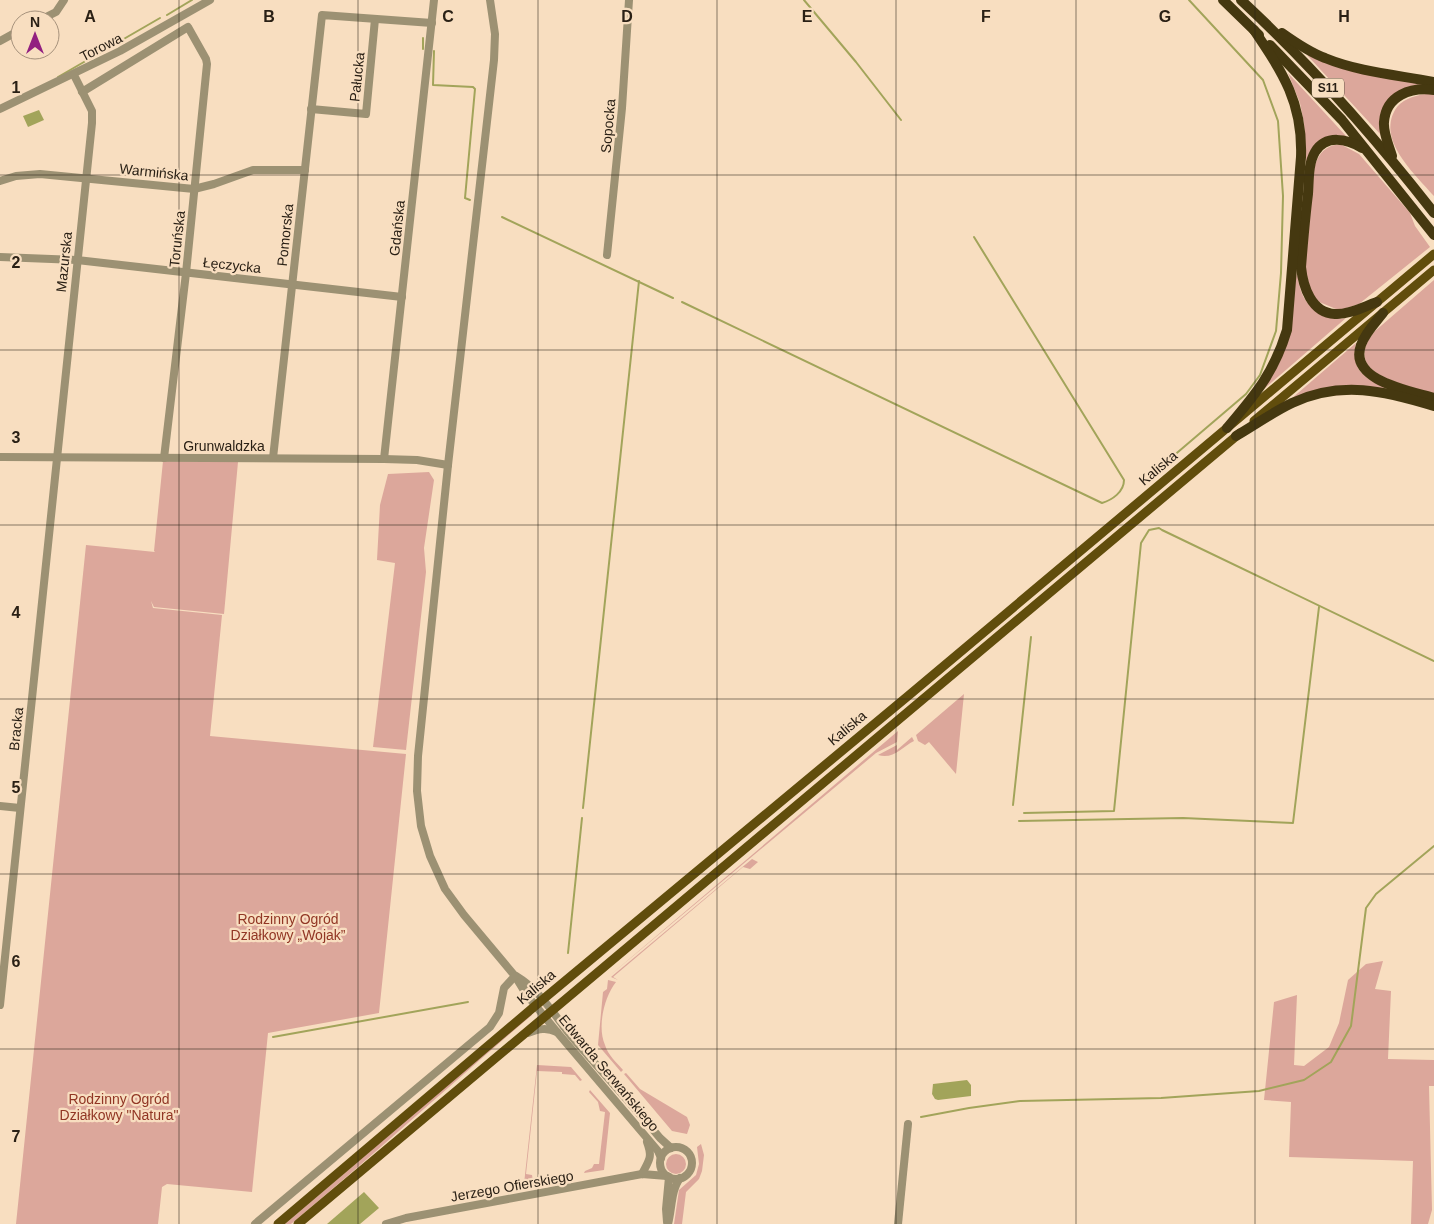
<svg xmlns="http://www.w3.org/2000/svg" width="1434" height="1224" viewBox="0 0 1434 1224" font-family="Arial,sans-serif">
<style>
.green{fill:#dca79b}
.water{fill:#a2a45a}
.lines{fill:none;stroke-linecap:round;stroke-linejoin:round}
.stream{stroke:#a2a45a;stroke-width:2}
.minor{stroke:#9c9173;stroke-width:8}
.major{stroke:#614d0c;stroke-width:9}
.highway{stroke:#453810;stroke-width:10}
.grid{fill:none;stroke:#2a2015;stroke-width:1;stroke-opacity:0.55}
.labels{text-anchor:middle;dominant-baseline:central;stroke-width:4.5;stroke-linejoin:round;paint-order:stroke}
.shield{fill:#f8dec0;stroke:#685948;stroke-width:1}
.shield-label{font-size:12px;font-weight:bold;fill:#2a2015}
.street-label{font-size:14px;fill:#2a2015;stroke:#f8dec0}
.park-label{font-size:14px;fill:#913624;stroke:#f8dec0}
.grid-label{font-size:16px;text-anchor:middle;font-weight:bold;fill:#2a2015;stroke:#f8dec0;stroke-width:4.5;stroke-linejoin:round;paint-order:stroke}
</style>
<rect width="100%" height="100%" fill="#f8dec0"/>
<g class="green">
<path d="M1307,55L1434,86L1395,95L1381,135Z"/>
<path d="M1288,73L1346,136C1321,133 1317,142 1306,163L1304,123L1300,103Z"/>
<path d="M1425,94H1434V196C1416,175 1377,141 1395,110C1401,100 1413,96 1425,94Z"/>
<path d="M1335,145H1342L1359,154L1410,213L1415,226L1430,247L1359,304L1343,309H1336L1317,301L1312,295L1305,269L1314,168C1318,156 1322,148 1335,145Z"/>
<path d="M1297,272C1302,308 1311,308 1342,319L1346,318L1264,389L1278,365Z"/>
<path d="M1434,280V394C1404,384 1339,374 1375,331Z"/>
<path d="M1356,343C1349,375 1371,381 1395,391L1291,399Z"/>
<path d="M163,461L238,462L224,614L154,607L151,601L153,608L222,615L210,736L406,754L379,1013L268,1033L252,1192L167,1184L162,1187L158,1224H16L86,545L155,552L154,551Z"/>
<path d="M429,472L434,480L424,548L426,572L406,750L373,747L395,563L377,560L380,505L388,474Z"/>
<path d="M964,694L956,774L929,742L925,745L918,741L916,735Z"/>
<path d="M898,731L897,742L876,753L608,977Z"/>
<path d="M912,737L914,741C902,747 893,760 878,755L897,745V750Z"/>
<path d="M752,859L758,862L750,869L743,867L613,977L618,980L611,977Z"/>
<path d="M1383,961L1375,989L1391,991L1388,1059L1434,1060V1086H1429L1432,1210L1428,1224H1411L1413,1161L1289,1157L1291,1102L1264,1100L1274,1002L1297,995L1294,1065L1304,1066L1329,1047L1339,1023L1348,980L1366,964Z"/>
<path d="M608,980L616,982C604,997 597,1027 605,1045C608,1055 617,1063 623,1070L621,1072L598,1045L603,992L607,989Z"/>
<path d="M531,1014L532,1015C451,1084 373,1156 291,1224H285Z"/>
<path d="M537,1065L571,1067L582,1080L580,1081L575,1075L562,1074V1072L537,1071L526,1174L532,1175L533,1181L570,1174L571,1175L524,1184Z"/>
<path d="M626,1073L640,1089L687,1117L690,1125L687,1134L672,1131L624,1074Z"/>
<path d="M590,1090L610,1113L604,1170L584,1173L585,1171L592,1168L594,1164H599L605,1112L600,1111L598,1102L589,1092Z"/>
<path d="M701,1144L704,1155L702,1171L699,1179L686,1192L682,1224H674L679,1190L696,1175L699,1164L697,1147Z"/>
<circle cx="676" cy="1164" r="10"/>
</g>
<g class="water">
<path d="M39,110L44,120L28,127L23,116Z"/>
<path d="M967,1080L971,1085V1096L938,1100L935,1099L932,1094L933,1084Z"/>
<path d="M364,1192L379,1208L360,1224H327Z"/>
</g>
<g class="lines">
<g class="stream">
<path d="M804,0L856,62L901,120"/>
<path d="M167,15L192,0"/>
<path d="M423,38V49"/>
<path d="M434,51L433,85L473,87L475,89L465,198L470,200"/>
<path d="M58,77L160,18"/>
<path d="M502,217L673,298"/>
<path d="M682,302L1102,503C1112,500 1124,492 1124,480L974,237"/>
<path d="M1151,475L1246,394L1260,375L1276,331L1281,273L1283,196L1278,121L1263,80L1189,0"/>
<path d="M1013,805L1031,637"/>
<path d="M583,808L639,281"/>
<path d="M1024,813L1114,811L1141,543L1149,530L1159,528L1162,530L1434,661"/>
<path d="M1019,821L1183,818L1293,823L1319,607"/>
<path d="M568,953L582,818"/>
<path d="M273,1037L468,1002"/>
<path d="M921,1117L969,1108L1020,1101L1161,1098L1259,1091L1304,1080L1331,1062L1351,1026L1366,908L1376,894L1434,846"/>
</g>
<g class="minor">
<path d="M490,0L495,34L494,60L448,465L418,756L417,791L421,826L430,856L445,889L464,915L515,976L526,994L557,1032L658,1151L661,1158"/>
<path d="M40,20L56,12L64,0"/>
<path d="M0,41L20,30"/>
<path d="M82,92L188,27L206,59L207,64L186,273L164,458"/>
<path d="M0,109L120,51L210,0"/>
<path d="M311,109L366,114L375,19"/>
<path d="M0,181L16,176L40,174L194,189L214,184L253,170H305"/>
<path d="M607,255L622,108L629,0"/>
<path d="M0,257L77,260L402,297"/>
<path d="M0,457L384,459L417,460L448,465"/>
<path d="M273,458L322,15L432,23"/>
<path d="M384,459L434,0"/>
<path d="M0,806L20,808"/>
<path d="M516,976C541,991 554,1015 572,1037C601,1071 632,1104 660,1138L671,1148"/>
<path d="M0,1005L92,123V111L74,75"/>
<path d="M528,1033C539,1029 546,1027 557,1032"/>
<circle cx="676" cy="1163" r="16"/>
<path d="M642,1174C649,1160 653,1158 647,1142"/>
<path d="M667,1222L666,1209L669,1177"/>
<path d="M255,1224L490,1027L499,1013L504,988L515,976"/>
<path d="M386,1224L406,1218L642,1174L667,1176"/>
<path d="M668,1224C672,1209 671,1190 680,1178"/>
<path d="M898,1224L908,1124"/>
</g>
<g class="major">
<path d="M1254,421L1434,270"/>
<path d="M278,1224L535,1006L908,696L1434,254"/>
<path d="M298,1224L1240,433"/>
</g>
<g class="highway">
<path d="M1223,0L1259,35"/>
<path d="M1241,0C1311,65 1375,137 1434,213"/>
<path d="M1282,33C1296,43 1309,52 1325,58C1359,72 1398,75 1434,82"/>
<path d="M1270,45L1342,120L1434,235"/>
<path d="M1362,148C1347,139 1326,134 1315,152C1308,164 1309,180 1308,194C1305,218 1303,242 1301,267C1303,286 1311,313 1335,314C1349,315 1365,306 1377,302"/>
<path d="M1392,156C1389,146 1383,133 1384,122C1386,95 1411,87 1434,90"/>
<path d="M1383,313C1375,323 1365,333 1361,345C1348,381 1411,391 1434,398"/>
<path d="M1227,428C1255,395 1274,373 1287,330L1301,157C1303,103 1283,73 1254,30"/>
<path d="M1236,436C1255,425 1273,412 1292,403C1341,380 1385,391 1434,406"/>
</g>
</g>
<path class="grid" d="M179,0V1224M358,0V1224M538,0V1224M717,0V1224M896,0V1224M1076,0V1224M1255,0V1224M0,175H1434M0,350H1434M0,525H1434M0,699H1434M0,874H1434M0,1049H1434"/>
<g class="labels">
<rect class="shield" x="1312" y="78.5" width="32" height="19" rx="4"/>
<g class="shield-label">
<text x="1328" y="88">S11</text>
</g>
<g class="street-label">
<text transform="translate(101 47) rotate(-27)">Torowa</text>
<text transform="translate(357 77) rotate(-84)">Pałucka</text>
<text transform="translate(608 126) rotate(-85)">Sopocka</text>
<text transform="translate(154 172) rotate(6)">Warmińska</text>
<text transform="translate(397 228) rotate(-84)">Gdańska</text>
<text transform="translate(285 235) rotate(-84)">Pomorska</text>
<text transform="translate(177 239) rotate(-84)">Toruńska</text>
<text transform="translate(64 262) rotate(-84)">Mazurska</text>
<text transform="translate(232 265) rotate(6)">Łęczycka</text>
<text x="224" y="446">Grunwaldzka</text>
<text transform="translate(1158 468) rotate(-40)">Kaliska</text>
<text transform="translate(847 728) rotate(-40)">Kaliska</text>
<text transform="translate(16 729) rotate(-84)">Bracka</text>
<text transform="translate(536 987) rotate(-40)">Kaliska</text>
<text transform="translate(609 1073) rotate(50)">Edwarda Serwańskiego</text>
<text transform="translate(512 1186) rotate(-10)">Jerzego Ofierskiego</text>
</g>
<g class="park-label">
<text x="288" y="919">Rodzinny Ogród<tspan x="288" dy="16">Działkowy „Wojak”</tspan></text>
<text x="119" y="1099">Rodzinny Ogród<tspan x="119" dy="16">Działkowy "Natura"</tspan></text>
</g>
</g>
<g class="grid-label">
<text x="90" y="22">A</text>
<text x="269" y="22">B</text>
<text x="448" y="22">C</text>
<text x="627" y="22">D</text>
<text x="807" y="22">E</text>
<text x="986" y="22">F</text>
<text x="1165" y="22">G</text>
<text x="1344" y="22">H</text>
<text x="16" y="93">1</text>
<text x="16" y="268">2</text>
<text x="16" y="443">3</text>
<text x="16" y="618">4</text>
<text x="16" y="793">5</text>
<text x="16" y="967">6</text>
<text x="16" y="1142">7</text>
</g>
<g transform="translate(35 35)"><circle r="24" fill="#f8dec0" stroke="#a6927c"/>
<path d="M0-4L9 19L0 12L-9 19Z" fill="#922080"/>
<text y="-8" font-size="14" font-weight="bold" text-anchor="middle" fill="#2a2015">N</text>
</g>
</svg>
